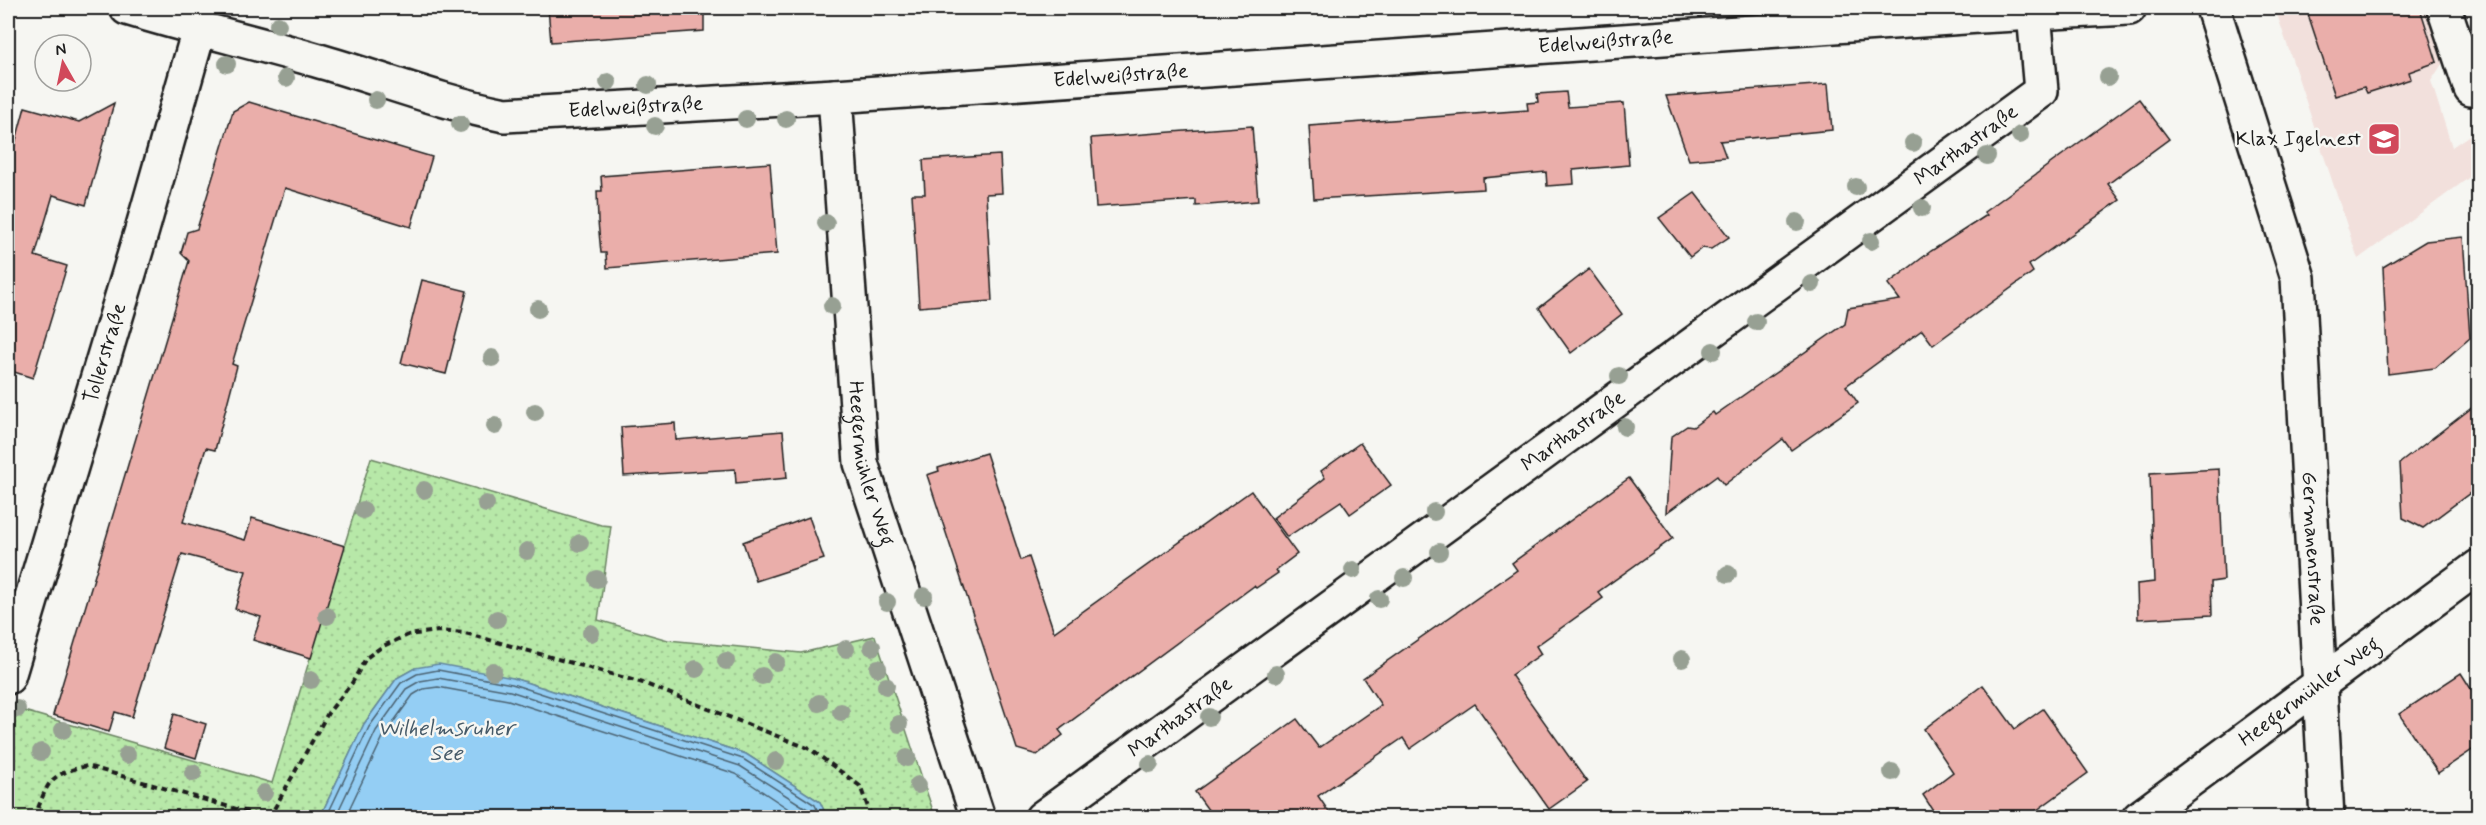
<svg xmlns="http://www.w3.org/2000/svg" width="2486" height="825" viewBox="0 0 2486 825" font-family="Mynerve,sans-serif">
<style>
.built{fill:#f2e0dc}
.park{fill:url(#park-dots);stroke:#6a8262;stroke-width:1.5}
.water{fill:#94cef4;stroke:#64879e;stroke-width:1.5}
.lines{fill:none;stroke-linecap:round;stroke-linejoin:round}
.shore{stroke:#4c6372;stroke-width:1.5}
.building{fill:#eaaeaa;stroke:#1c1c1c;stroke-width:1.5}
.street-casing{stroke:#1c1c1c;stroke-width:38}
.secondary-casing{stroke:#1c1c1c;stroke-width:38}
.path{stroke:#1c1c1c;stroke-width:4;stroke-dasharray:6 4.5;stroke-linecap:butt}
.street{stroke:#f6f6f2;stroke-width:33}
.secondary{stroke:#f6f6f2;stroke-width:33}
.tree{fill:#97a093}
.labels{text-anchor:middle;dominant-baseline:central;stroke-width:5;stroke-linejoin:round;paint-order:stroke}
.street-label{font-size:21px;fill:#1c1c1c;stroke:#f6f6f2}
.poi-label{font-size:21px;fill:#1c1c1c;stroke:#f6f6f2;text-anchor:end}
.water-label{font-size:22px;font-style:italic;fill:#465a68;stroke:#f6f6f2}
</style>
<defs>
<pattern id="park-dots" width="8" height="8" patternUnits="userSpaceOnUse" patternTransform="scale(1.5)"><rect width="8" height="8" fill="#b7e8a8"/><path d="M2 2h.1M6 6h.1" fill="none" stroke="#9dc690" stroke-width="1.8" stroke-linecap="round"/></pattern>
</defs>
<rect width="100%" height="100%" fill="#f6f6f2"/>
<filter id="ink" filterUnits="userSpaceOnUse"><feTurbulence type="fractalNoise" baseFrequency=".0167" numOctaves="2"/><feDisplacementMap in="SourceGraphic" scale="12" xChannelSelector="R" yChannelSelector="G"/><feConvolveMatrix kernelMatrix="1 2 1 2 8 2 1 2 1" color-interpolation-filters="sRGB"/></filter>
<g filter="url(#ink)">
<path class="built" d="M2275,8H2429L2446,58L2431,81L2452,147L2474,132L2478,145V171L2358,259Z"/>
<path class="park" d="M371,458L601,525L611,526L598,620L668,640L801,653L875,636L935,817H827L820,802L746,754L513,678L415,668L397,678L364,724L320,817L8,818V739L17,709L272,783Z"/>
<path class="water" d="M439,664L513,678L746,754L820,802L827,817H320L364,724L397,678L415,668Z"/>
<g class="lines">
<g class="shore">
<path d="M326,818L369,727L401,683L417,674L438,670L512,684L743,759L815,805L821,818"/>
<path d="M335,818L376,731L406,689L420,681L438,678L510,691L740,766L809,810L812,818"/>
<path d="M345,818L384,735L413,695L423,689L438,687L508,700L736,774L802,818"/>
</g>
</g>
<g class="building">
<path d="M548,8H704V31L551,42Z"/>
<path d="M2306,8H2420L2437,62L2409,72L2411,79L2367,93L2364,87L2335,96Z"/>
<path d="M1828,84L1832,130L1720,141L1726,157L1689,160L1666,96Z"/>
<path d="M1566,92L1568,107L1624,103L1629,165L1573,170L1574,184L1547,186L1546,172L1483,178L1484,189L1314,199L1309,126L1528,110L1527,103L1538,102L1537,94Z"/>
<path d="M2139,99L2169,139L2108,184L2120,200L2029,265L2033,272L1933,345L1922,330L1846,386L1858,403L1791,450L1783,439L1724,485L1717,476L1666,513L1671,437L1687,426L1693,427L1713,412L1715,415L1845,324L1848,308L1900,300L1888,284L1931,251L1987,215L1984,212Z"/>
<path d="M249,102L432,157L411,227L285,188L232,364L237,366L215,450L206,448L183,522L245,540L252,518L345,546L311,658L253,640L261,617L235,609L246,571L182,554L132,717L115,712L109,732L53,715L189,261L181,253L187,232L197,229L233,111Z"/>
<path d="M114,103L86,205L53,195L35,256L67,266L33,378L8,370V170L25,107L79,122Z"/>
<path d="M1252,126L1258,201L1196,206V200L1096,207L1091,138Z"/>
<path d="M1000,155L1002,193L986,194L992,301L919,307L912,194H925L923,160Z"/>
<path d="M770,163L777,254L607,268L606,253H601L598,221L597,191H602L601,176Z"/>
<path d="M1695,193L1729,237L1711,249L1702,248L1690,257L1659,218Z"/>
<path d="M2463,237L2470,338L2435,368L2388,374L2383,267L2426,241Z"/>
<path d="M1589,269L1622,314L1571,353L1539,308Z"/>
<path d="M422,280L467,291L446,374L401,363Z"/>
<path d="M2478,403V487L2423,528L2403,518L2400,463Z"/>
<path d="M675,423L676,440L783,431L787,478L736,483L735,469L624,476L621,427Z"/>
<path d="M1360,443L1391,485L1350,514L1341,501L1287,537L1273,518L1325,478L1321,471Z"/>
<path d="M986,453L1021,560L1029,557L1054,632L1251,491L1297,554L1276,570L1278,573L1256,588L1254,586L1059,730L1063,735L1037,755L1017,749L927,475L939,471L938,468Z"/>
<path d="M2219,469L2224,580L2211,582L2212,615L2138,619L2137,584L2154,582L2150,473Z"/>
<path d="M1629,478L1673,538L1598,592L1603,598L1536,646L1541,654L1511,675L1587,782L1549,809L1475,704L1410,749L1403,738L1318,796L1333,818H1214L1195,792L1297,719L1319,748L1381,705L1363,678L1517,570L1512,563Z"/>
<path d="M809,517L824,559L756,581L743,542Z"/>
<path d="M2461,673L2478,700V746L2438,773L2399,714Z"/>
<path d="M1983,685L2015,729L2043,709L2088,773L2026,818H1938L1923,795L1953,772L1924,729Z"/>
<path d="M174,714L206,724L196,758L164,748Z"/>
</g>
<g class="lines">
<g class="street-casing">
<g id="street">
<path d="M2444,8L2471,89"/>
<path id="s1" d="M835,96L861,463L978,818"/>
<path id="s2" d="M8,677L142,230L199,30"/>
<path id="s3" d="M1042,818L2041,91L2034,13"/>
<path id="s4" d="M2139,818L2478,567"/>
</g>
</g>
<g class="secondary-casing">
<g id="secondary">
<path id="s5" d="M127,8C189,27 253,42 316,60C379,78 440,102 505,115L835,96L1979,16L2129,8"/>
<path id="s6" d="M2213,8L2298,278L2327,818"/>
</g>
</g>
<g class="path">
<path d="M34,818C49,782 46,775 87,766L268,818"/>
<path d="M269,818L328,713L352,683L366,658L383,646L408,635L438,631L465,633L643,683L810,749L860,786L872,818"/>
</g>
<use href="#street" class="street"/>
<use href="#secondary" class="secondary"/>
</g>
<g class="tree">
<circle cx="278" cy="25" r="9"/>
<circle cx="227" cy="64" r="9"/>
<circle cx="2108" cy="77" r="9"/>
<circle cx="286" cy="78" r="9"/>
<circle cx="608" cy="82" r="9"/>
<circle cx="648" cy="85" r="9"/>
<circle cx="376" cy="100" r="9"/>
<circle cx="746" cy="119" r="9"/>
<circle cx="786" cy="119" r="9"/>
<circle cx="460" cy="124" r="9"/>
<circle cx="655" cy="126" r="9"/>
<circle cx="2020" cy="135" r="9"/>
<circle cx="1913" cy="143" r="9"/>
<circle cx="1987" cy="156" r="9"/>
<circle cx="1856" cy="187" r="9"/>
<circle cx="1922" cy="208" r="9"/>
<circle cx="1797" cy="222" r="9"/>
<circle cx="826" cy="223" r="9"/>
<circle cx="1871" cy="241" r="9"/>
<circle cx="1812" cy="284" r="9"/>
<circle cx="832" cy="306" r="9"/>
<circle cx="538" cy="309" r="9"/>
<circle cx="1756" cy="322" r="9"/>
<circle cx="1713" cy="351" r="9"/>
<circle cx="492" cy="358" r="9"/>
<circle cx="1619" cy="376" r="9"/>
<circle cx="535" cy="412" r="9"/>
<circle cx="495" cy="426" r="9"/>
<circle cx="1625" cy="427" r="9"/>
<circle cx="424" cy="490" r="9"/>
<circle cx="486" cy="504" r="9"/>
<circle cx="363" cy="510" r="9"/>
<circle cx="1434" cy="512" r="9"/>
<circle cx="580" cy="543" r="9"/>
<circle cx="527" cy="551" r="9"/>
<circle cx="1439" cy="552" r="9"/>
<circle cx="1353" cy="570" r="9"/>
<circle cx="1728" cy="574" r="9"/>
<circle cx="1404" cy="578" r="9"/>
<circle cx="597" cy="579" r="9"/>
<circle cx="924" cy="596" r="9"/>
<circle cx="1379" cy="599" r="9"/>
<circle cx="887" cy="602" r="9"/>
<circle cx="327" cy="616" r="9"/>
<circle cx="497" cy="619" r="9"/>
<circle cx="591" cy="633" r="9"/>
<circle cx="872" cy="647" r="9"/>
<circle cx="846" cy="649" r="9"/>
<circle cx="1682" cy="659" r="9"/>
<circle cx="726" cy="661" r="9"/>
<circle cx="776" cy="662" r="9"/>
<circle cx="878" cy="668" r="9"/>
<circle cx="696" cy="669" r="9"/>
<circle cx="493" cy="671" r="9"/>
<circle cx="1276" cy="674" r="9"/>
<circle cx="762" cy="676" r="9"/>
<circle cx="311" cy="680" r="9"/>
<circle cx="886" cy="686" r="9"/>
<circle cx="819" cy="703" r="9"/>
<circle cx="17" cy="709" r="9"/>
<circle cx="841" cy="712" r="9"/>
<circle cx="1209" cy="717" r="9"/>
<circle cx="899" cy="724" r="9"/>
<circle cx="63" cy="730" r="9"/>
<circle cx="41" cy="752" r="9"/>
<circle cx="127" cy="755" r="9"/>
<circle cx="907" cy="758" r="9"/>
<circle cx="776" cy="761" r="9"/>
<circle cx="1150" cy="764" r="9"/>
<circle cx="1892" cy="772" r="9"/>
<circle cx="193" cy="773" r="9"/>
<circle cx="918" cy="785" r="9"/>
<circle cx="264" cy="793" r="9"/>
</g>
</g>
<defs>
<g id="school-square" transform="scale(1.725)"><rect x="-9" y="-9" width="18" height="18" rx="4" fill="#d1495b" stroke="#f6f6f2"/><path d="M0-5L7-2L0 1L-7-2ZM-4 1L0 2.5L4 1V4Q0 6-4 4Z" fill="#fff"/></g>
</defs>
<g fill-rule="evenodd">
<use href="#school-square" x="2384" y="139"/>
</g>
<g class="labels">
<g class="street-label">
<text stroke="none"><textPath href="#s5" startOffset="1496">Edelweißstraße</textPath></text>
<text stroke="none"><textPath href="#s5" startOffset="1010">Edelweißstraße</textPath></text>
<text stroke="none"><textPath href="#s5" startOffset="524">Edelweißstraße</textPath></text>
<text stroke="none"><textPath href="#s3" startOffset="1143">Marthastraße</textPath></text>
<text stroke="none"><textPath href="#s2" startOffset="338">Tollerstraße</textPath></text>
<text stroke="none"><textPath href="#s3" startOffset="657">Marthastraße</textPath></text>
<text stroke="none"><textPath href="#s1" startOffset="370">Heegermühler Weg</textPath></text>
<text stroke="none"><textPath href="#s6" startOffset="554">Germanenstraße</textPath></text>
<text stroke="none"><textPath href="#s4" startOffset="212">Heegermühler Weg</textPath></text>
<text stroke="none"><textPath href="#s3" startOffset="171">Marthastraße</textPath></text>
</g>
<g class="poi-label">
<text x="2361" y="139">Klax Igelnest</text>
</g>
<g class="water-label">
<text x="446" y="729">Wilhelmsruher<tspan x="446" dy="25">See</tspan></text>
</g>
</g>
<rect width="2486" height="825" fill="none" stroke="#f6f6f2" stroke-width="30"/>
<rect x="15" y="15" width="2456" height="795" fill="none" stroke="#1c1c1c" stroke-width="2" filter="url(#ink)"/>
<g transform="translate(63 63) rotate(351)"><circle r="28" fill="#f6f6f2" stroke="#9f9f9c" stroke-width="1.5"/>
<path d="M0-4.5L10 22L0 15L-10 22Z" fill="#d1495b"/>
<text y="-9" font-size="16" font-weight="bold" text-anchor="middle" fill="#1c1c1c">N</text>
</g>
</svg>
